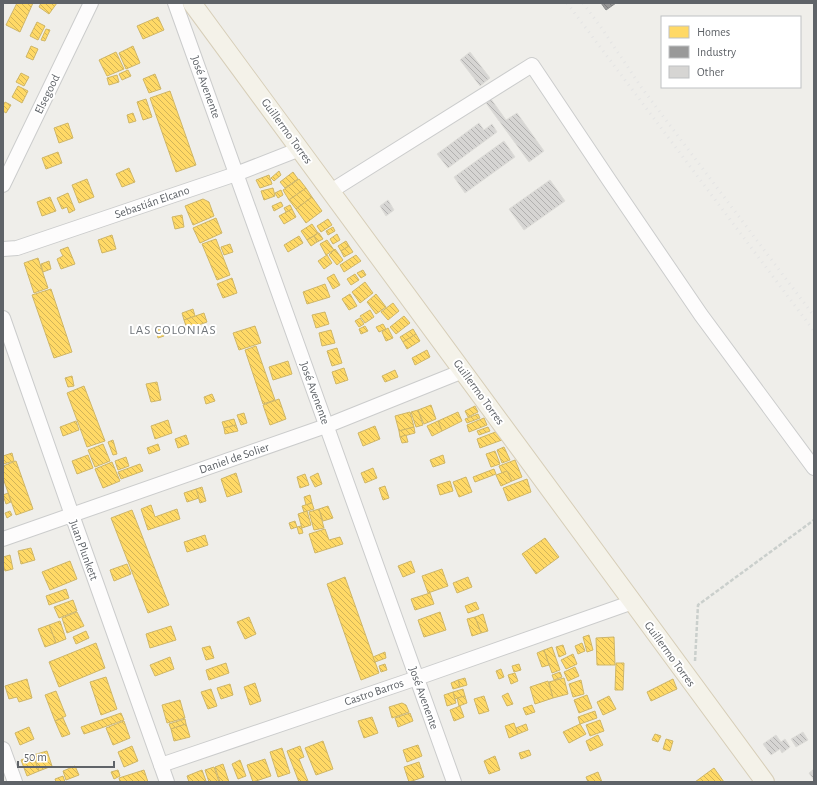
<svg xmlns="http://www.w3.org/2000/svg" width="817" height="785" viewBox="0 0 817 785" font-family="'Alegreya Sans',sans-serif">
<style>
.homes{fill:url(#homes-back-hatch);stroke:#cfb667}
.industry{fill:url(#industry-back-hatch);stroke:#88898a}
.building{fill:url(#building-back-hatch);stroke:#deddd9}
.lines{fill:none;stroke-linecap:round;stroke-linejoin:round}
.minor-casing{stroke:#cbcccc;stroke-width:16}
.major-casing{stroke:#d7ceb8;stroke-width:20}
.path{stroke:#cacfcc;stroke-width:2.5;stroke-dasharray:4 2;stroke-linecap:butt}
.minor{stroke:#fdfcfc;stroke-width:14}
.major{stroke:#f4f2e9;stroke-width:18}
.rail{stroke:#e4e4e4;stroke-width:3;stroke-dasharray:1 5;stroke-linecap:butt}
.labels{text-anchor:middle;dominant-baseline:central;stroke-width:4;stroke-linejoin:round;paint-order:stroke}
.street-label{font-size:12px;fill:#5f6368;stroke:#fff}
.neighbourhood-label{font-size:13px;letter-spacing:1px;fill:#70757a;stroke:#fff}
</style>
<defs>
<pattern id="homes-back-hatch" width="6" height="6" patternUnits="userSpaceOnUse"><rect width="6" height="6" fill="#ffd966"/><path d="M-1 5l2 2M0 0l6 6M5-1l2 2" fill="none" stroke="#d2b458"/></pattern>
<pattern id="industry-back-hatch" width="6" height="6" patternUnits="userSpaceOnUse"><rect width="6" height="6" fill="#999"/><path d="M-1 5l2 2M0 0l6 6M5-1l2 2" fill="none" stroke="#808081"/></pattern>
<pattern id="building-back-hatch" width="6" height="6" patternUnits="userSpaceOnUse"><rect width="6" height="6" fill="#d6d5d3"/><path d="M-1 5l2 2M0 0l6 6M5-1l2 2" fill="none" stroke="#b1b0af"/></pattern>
</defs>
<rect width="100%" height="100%" fill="#efeeea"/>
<g class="homes">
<path d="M17,3H33L20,32L6,25Z"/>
<path d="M41,3H57L49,14L39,7Z"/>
<path d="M158,17L164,30L143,39L137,26Z"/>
<path d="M37,22L45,26L38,40L30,36Z"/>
<path d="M46,29L50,30L45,41L41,40Z"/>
<path d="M31,46L38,49L33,60L26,57Z"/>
<path d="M133,46L140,63L126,69L119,53Z"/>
<path d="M116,52L124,69L107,76L99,60Z"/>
<path d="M128,70L131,76L122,80L119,74Z"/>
<path d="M21,73L29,77L24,86L16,82Z"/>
<path d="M155,74L161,89L149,93L143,79Z"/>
<path d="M117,75L119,82L109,85L107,78Z"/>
<path d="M18,86L28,91L22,103L12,97Z"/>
<path d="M170,91L196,165L176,172L150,98Z"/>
<path d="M146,99L152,117L143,120L137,102Z"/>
<path d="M5,102L11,105L6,113L3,111V106Z"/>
<path d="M133,113L136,121L129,123L127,115Z"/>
<path d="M68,123L73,138L59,143L54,128Z"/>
<path d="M58,152L62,163L46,169L42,158Z"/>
<path d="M129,168L135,182L122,187L116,174Z"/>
<path d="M279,171L281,175L274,181L271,178Z"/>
<path d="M293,172L298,179L285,188L280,182Z"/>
<path d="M269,175L272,184L260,188L256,180Z"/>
<path d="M87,179L94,197L79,203L72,185Z"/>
<path d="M299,179L306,188L289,200L283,190Z"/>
<path d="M273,188L275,196L264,200L261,191Z"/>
<path d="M306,188L312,197L296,209L289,200Z"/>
<path d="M281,190L283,195L278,198L275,193Z"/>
<path d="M68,193L75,210L69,213L67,207L62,209L57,198Z"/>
<path d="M50,197L56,211L42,216L37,202Z"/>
<path d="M312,197L322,211L306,223L296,209Z"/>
<path d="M203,199L209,202L214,216L193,225L185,206Z"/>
<path d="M281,202L283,206L274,211L272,206Z"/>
<path d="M290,205L292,209L286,212L284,208Z"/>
<path d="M292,209L296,217L284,224L279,216Z"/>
<path d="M182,215L184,227L175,229L172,217Z"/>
<path d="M216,218L222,233L200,243L193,228Z"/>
<path d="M328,219L332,225L321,232L317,226Z"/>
<path d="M312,224L318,233L307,240L301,231Z"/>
<path d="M333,227L335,231L328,235L326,231Z"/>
<path d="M318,233H319L323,239L317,242L314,236Z"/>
<path d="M337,234L340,240L333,244L330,239Z"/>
<path d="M112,235L116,249L102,253L98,240Z"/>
<path d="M299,236L303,243L288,252L284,245Z"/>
<path d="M314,236L317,242L311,246L307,240Z"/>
<path d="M216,239L230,275L217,280L202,244Z"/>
<path d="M327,240L334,250L326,255L320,244Z"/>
<path d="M346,241L349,246L341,251L338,246Z"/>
<path d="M230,244L233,252L224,255L221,247Z"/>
<path d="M349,246L353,252L344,257L341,251Z"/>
<path d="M68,247L75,264L61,269L57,259L63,256L60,250Z"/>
<path d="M335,249L343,260L337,265L329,255Z"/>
<path d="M327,255L332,263L324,269L318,261Z"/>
<path d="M356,255L361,261L344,272L340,265Z"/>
<path d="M38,258L48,288L34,293L24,263Z"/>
<path d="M49,261L51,269L43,272L41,264Z"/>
<path d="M363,270L366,275L361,278L357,273Z"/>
<path d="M334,274L340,285L333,289L327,278Z"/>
<path d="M355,274L359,280L351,285L347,279Z"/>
<path d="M232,278L237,293L223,298L217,284Z"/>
<path d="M365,282L373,293L360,303L352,292Z"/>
<path d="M325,284L330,297L307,304L303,292Z"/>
<path d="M51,289L72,352L54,358L32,295Z"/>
<path d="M350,294L357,306L349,310L342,299Z"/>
<path d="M376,294L386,307L376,314L367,302Z"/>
<path d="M393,303L399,311L388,320L381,312Z"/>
<path d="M193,309L195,316L184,320L182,313Z"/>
<path d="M370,310L374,317L365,323L360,316Z"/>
<path d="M325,312L329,324L316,328L312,315Z"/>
<path d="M204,313L207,322L187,329L184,320Z"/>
<path d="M404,316L410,323L396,334L390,327Z"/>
<path d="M360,318L364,324L359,327L355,321Z"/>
<path d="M383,324L386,329L379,332L376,327Z"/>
<path d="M255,326L261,343L239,350L233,333Z"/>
<path d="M365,326L368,331L361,334L359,329Z"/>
<path d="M162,328L164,336L158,338L156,330Z"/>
<path d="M388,328L393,338L386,341L382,332Z"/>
<path d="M413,329L416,334L403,342L400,337Z"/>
<path d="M331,330L335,343L322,346L319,333Z"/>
<path d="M416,334L420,341L407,349L403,342Z"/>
<path d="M256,346L275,400L263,404L245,350Z"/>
<path d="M337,348L342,363L332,366L327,351Z"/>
<path d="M427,350L430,357L415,365L412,358Z"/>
<path d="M288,361L292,374L273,380L269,367Z"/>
<path d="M344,368L348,380L336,384L332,372Z"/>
<path d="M395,370L398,377L385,382L382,376Z"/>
<path d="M72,376L74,386L68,387L65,378Z"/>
<path d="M157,382L161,400L151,402L146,384Z"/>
<path d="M84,386L105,441L87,447L67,393Z"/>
<path d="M212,394L215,401L206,404L204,397Z"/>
<path d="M279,399L286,419L270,425L263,405Z"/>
<path d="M431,405L436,419L424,424L418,410Z"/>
<path d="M475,406L478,412L468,417L465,411Z"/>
<path d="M418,410L423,425L416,427L411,412Z"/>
<path d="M410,412L414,427L399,431L395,416Z"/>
<path d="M458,412L462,421L442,431L438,421Z"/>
<path d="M244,413L247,423L241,425L237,415Z"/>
<path d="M478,414L480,418L467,423L465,419Z"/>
<path d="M484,418L487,425L469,432L467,425Z"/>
<path d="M234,419L236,425L224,428L222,422Z"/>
<path d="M168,420L172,433L155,439L151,426Z"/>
<path d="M76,421L79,430L63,436L60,427Z"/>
<path d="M438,421L442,431L432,436L427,426Z"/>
<path d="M236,425L238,431L225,434L224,428Z"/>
<path d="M375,426L380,439L363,446L358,433Z"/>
<path d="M414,427L415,433L400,437L399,431Z"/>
<path d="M488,427L490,431L479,435L477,431Z"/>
<path d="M498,431L502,440L480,448L477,439Z"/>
<path d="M186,435L189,444L178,448L175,439Z"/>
<path d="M406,435L408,442L402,443L400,437Z"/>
<path d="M113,440L117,454L113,455L108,442Z"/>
<path d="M103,444L110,461L95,467L88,450Z"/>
<path d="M158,444L160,450L149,454L147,448Z"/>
<path d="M504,447L510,460L502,463L497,450Z"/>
<path d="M495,451L500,464L491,467L486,454Z"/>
<path d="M12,453L14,461L3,464V456Z"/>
<path d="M88,455L93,468L77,474L72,461Z"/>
<path d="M443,455L445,463L433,467L430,460Z"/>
<path d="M126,457L129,466L118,470L115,461Z"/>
<path d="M515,460L522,477L512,481L507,471L502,473L499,466Z"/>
<path d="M16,461L33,509L16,515L3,478V466Z"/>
<path d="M112,462L120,481L103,488L95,469Z"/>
<path d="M140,464L143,471L121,479L118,472Z"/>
<path d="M373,468L377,478L365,483L361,473Z"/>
<path d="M494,469L496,474L475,482L473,477Z"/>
<path d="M507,471L512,481L501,486L496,475Z"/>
<path d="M236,473L242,492L227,497L221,479Z"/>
<path d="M318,473L322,484L315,487L310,477Z"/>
<path d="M305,474L309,485L300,488L297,477Z"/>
<path d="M466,477L472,492L459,497L453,482Z"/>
<path d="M527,479L531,492L508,501L503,488Z"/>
<path d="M450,481L453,491L440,495L437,485Z"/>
<path d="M385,486L389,498L383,500L379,488Z"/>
<path d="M202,487L206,501L200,503L196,489Z"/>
<path d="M196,489L199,498L187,502L184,493Z"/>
<path d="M8,493L11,502L6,504L3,495Z"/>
<path d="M310,495L312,503L306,505L304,497Z"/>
<path d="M312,503L314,509L304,512L302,506Z"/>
<path d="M151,505L155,517L177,509L180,519L148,530L141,509Z"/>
<path d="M328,506L333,518L323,521L319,509Z"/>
<path d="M319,509L324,528L314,530L309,512Z"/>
<path d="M132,510L169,605L148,613L111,518Z"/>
<path d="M10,511L12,515L7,518L5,513Z"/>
<path d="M307,511L311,525L302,528L298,514Z"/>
<path d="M295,521L297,527L291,529L289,523Z"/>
<path d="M301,526L303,533L299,534L297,527Z"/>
<path d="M325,529L329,540L340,537L343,544L315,553L309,534Z"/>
<path d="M205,535L208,545L187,552L184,542Z"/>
<path d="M545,538L559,557L536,574L522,554Z"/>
<path d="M31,548L35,560L21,564L18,551Z"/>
<path d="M10,555L13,569L5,571L3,564V557Z"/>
<path d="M70,561L77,579L50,590L42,572Z"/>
<path d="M411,561L415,572L403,577L398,566Z"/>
<path d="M127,564L131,574L114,581L110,570Z"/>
<path d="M442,569L448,586L428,593L422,576Z"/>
<path d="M345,577L379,673L361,680L327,584Z"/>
<path d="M468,577L472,587L457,593L453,583Z"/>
<path d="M66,589L69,598L49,605L46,596Z"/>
<path d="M430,593L434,604L415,610L411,599Z"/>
<path d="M73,600L77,611L59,618L54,607Z"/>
<path d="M476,602L479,609L468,613L465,606Z"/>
<path d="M77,612L84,626L67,633L62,618Z"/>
<path d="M440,612L446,630L424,637L418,620Z"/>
<path d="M483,614L488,631L481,633L475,617Z"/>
<path d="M249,617L256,634L245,639L237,622Z"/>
<path d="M475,617L481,633L472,636L467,619Z"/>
<path d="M60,621L66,639L56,643L49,625Z"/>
<path d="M49,625L56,643L45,647L38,629Z"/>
<path d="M171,626L176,640L150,648L146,634Z"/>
<path d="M86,631L89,638L76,644L73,637Z"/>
<path d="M589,635L593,650L587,652L583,637Z"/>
<path d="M614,637L615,665H597L596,638Z"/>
<path d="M96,643L105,668L59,687L49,662Z"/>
<path d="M582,643L585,651L578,654L575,646Z"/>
<path d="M563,645L566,654L559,657L556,647Z"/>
<path d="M210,646L214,658L206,660L202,648Z"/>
<path d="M552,647L560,670L552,673L544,650Z"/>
<path d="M544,650L549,665L542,667L537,653Z"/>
<path d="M385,652L386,658L375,662L373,657Z"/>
<path d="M573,654L577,664L566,669L561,660Z"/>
<path d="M170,657L174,669L155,676L150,665Z"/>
<path d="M226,663L229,673L209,680L206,670Z"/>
<path d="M616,663H624L623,690H615Z"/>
<path d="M385,664L387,670L381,672L379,666Z"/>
<path d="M519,664L521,670L514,672L512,666Z"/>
<path d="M575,667L579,676L568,681L564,672Z"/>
<path d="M501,669L504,677L499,679L496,671Z"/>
<path d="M560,672L562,677L554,680L552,675Z"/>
<path d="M515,673L518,681L511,684L508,675Z"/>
<path d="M106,677L117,709L101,715L90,682Z"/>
<path d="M465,678L467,685L460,687L458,680Z"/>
<path d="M564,678L568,694L553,698L549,682Z"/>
<path d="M27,679L32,698L19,702L17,697L9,699L5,686Z"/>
<path d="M673,679L677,689L651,701L647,692Z"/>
<path d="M458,680L460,687L453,689L451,683Z"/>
<path d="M581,680L584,694L573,697L569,684Z"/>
<path d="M548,681L553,698L535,704L530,687Z"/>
<path d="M255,683L261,701L250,705L244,687Z"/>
<path d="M230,684L233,695L221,699L217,688Z"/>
<path d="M211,689L217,706L208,709L201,692Z"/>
<path d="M463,689L465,696L455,699L453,692Z"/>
<path d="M56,691L66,716L55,721L45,695Z"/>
<path d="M453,692L456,703L447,706L444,695Z"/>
<path d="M508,693L513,704L507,706L502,696Z"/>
<path d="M587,695L592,708L579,713L574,700Z"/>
<path d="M465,696L467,703L459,706L457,698Z"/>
<path d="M484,696L489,711L479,714L474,699Z"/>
<path d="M609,696L616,709L603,715L597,702Z"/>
<path d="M180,700L185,718L167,723L162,705Z"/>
<path d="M402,703L406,705L409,712L392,718L389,707Z"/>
<path d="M532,705L535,712L526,715L523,708Z"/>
<path d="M460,706L464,717L454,721L450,710Z"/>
<path d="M595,711L597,718L580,724L578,717Z"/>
<path d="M121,713L124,720L84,734L81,727Z"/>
<path d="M410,713L413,721L398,727L395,718Z"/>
<path d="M372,717L378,733L364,738L358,721Z"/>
<path d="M63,718L70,734L62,737L55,721Z"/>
<path d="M185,719L186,724L171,729L169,724Z"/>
<path d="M600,720L604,731L590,736L586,725Z"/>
<path d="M124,721L130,738L113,745L106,728Z"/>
<path d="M514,723L518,734L509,738L505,726Z"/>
<path d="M186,724L190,737L174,741L171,729Z"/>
<path d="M526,724L528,730L518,734L516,728Z"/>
<path d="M580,724L586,734L569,743L563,732Z"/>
<path d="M29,727L34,739L20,745L15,733Z"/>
<path d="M655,734L661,736L658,742L652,740Z"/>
<path d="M598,735L603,745L590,751L586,741Z"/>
<path d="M666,739L673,741L670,751L663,749Z"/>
<path d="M323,741L333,769L316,775L305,748Z"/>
<path d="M418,745L422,756L407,762L403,750Z"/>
<path d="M132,746L138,761L124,767L118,752Z"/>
<path d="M300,746L304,757L299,759L308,781L306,782H299L287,751Z"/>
<path d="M282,748L290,773L278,777L270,752Z"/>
<path d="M529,750L531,755L521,759L519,753Z"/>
<path d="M47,751L52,766L39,771L33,755Z"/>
<path d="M33,755L39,771L27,776L21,760Z"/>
<path d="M495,756L500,770L489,774L484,761Z"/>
<path d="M265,759L271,776L253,782L247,765Z"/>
<path d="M240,760L246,776L238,779L232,764Z"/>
<path d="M419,762L424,777L409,782L404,767Z"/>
<path d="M223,764L229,782H220L215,767Z"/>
<path d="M75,766L79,775L66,780L63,771Z"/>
<path d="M214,767L219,782H209L205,770Z"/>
<path d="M714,768L724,782H695Z"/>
<path d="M118,770L120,776L114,779L111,772Z"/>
<path d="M144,770L148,782H120L119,778Z"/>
<path d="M202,770L206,781L203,782H189L187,776Z"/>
<path d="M598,772L602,782H588L586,777Z"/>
<path d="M63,776L65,782H56L55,779Z"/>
</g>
<path class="industry" d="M601,3H616L606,10Z"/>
<g class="building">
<path d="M470,52L490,78L480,86L460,60Z"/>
<path d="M491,99L506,120L517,113L544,151L529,162L486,103Z"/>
<path d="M479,123L484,130L492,124L497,132L448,168L437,154Z"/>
<path d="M504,141L515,157L465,193L454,177Z"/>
<path d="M550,180L565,201L524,230L509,209Z"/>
<path d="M388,200L394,210L386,216L380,206Z"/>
<path d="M803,732L808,740L796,747L791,739Z"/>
<path d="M776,735L781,742L785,739L790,747L782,753L780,749L771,755L763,744Z"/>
<path d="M814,769V780L809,773Z"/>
</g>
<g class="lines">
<g class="minor-casing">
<g id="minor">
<path d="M175,3L454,782"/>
<path d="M3,185L91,3"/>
<path d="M331,191L532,65L609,180L701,315L814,468"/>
<path d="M3,249L17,248L236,174L300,149"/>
<path d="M3,318L72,515L167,782"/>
<path d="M3,539L326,426L463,371"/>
<path d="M3,749L15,782"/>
<path d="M161,765L417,678L633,602"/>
</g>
</g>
<g class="major-casing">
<path id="major" d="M192,3L765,782"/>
</g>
<path class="path" d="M695,661L698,605L814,520"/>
<use href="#minor" class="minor"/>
<use href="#major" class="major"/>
<g class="rail">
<path d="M567,3L814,331"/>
<path d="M583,3L603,30L641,87L814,316"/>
</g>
</g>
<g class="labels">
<g class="street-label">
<text transform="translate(206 87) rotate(70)">José Avenente</text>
<text transform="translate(47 94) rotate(-64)">Elsegood</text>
<text transform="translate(287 131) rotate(54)">Guillermo Torres</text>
<text transform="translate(152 202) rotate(-19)">Sebastián Elcano</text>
<text transform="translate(479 392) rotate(54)">Guillermo Torres</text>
<text transform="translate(315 393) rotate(70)">José Avenente</text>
<text transform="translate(234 458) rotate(-19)">Daniel de Solier</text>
<text transform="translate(84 550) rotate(70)">Juan Plunkett</text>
<text transform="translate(670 654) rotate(54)">Guillermo Torres</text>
<text transform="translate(374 692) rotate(-19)">Castro Barros</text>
<text transform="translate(424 698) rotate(70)">José Avenente</text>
</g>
<g class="neighbourhood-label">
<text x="173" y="330">LAS COLONIAS</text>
</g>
</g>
<rect width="817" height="785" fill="none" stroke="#5f6368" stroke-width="8"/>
<rect x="661" y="16" width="140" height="72" fill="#ffffff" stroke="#bfc1c3"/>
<rect x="669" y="26" width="20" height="12" fill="#ffd966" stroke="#bfc1c3"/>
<text x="697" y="36" font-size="12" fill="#5f6368">Homes</text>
<rect x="669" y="46" width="20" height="12" fill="#999999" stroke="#bfc1c3"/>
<text x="697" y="56" font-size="12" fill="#5f6368">Industry</text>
<rect x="669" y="66" width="20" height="12" fill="#d6d5d3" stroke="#bfc1c3"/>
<text x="697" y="76" font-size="12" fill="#5f6368">Other</text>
<path d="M18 761v6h96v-6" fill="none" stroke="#5f6368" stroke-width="2"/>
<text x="24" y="761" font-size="12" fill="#5f6368" stroke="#ffffff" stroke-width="3" paint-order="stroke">50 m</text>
</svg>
